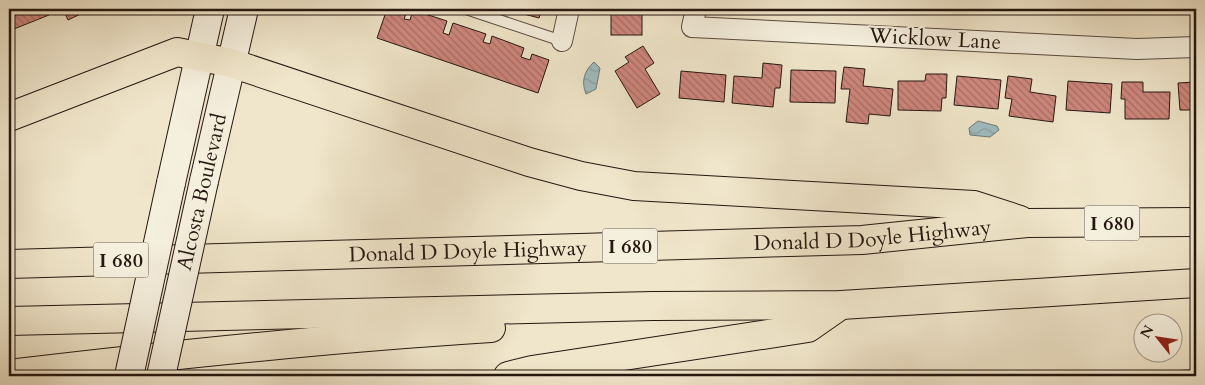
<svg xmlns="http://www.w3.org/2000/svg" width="1205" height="385" viewBox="0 0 1205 385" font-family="Cardo,serif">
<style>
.water{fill:url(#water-waves);stroke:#6f7b7a}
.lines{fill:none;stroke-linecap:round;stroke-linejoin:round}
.stream{stroke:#6f7b7a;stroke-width:5}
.building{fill:url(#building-back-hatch);stroke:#251710}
.service-casing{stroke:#584b3f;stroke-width:12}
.minor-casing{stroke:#584b3f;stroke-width:22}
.secondary-casing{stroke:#251710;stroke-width:30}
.motorway-casing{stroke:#251710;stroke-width:30}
.service{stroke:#f5efdd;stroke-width:10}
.minor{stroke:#f5efdd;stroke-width:20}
.secondary{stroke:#f5efdd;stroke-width:28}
.motorway{stroke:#f0e6cb;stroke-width:28}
.secondary-bridge-casing{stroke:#251710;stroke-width:30;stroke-linecap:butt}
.secondary-bridge{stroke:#f5efdd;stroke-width:28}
.labels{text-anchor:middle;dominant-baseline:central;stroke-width:4.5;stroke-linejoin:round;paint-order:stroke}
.shield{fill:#f5efdd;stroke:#63584e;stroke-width:1}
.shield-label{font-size:20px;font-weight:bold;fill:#251710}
.street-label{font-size:21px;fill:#251710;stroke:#f5efdd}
</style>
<defs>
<pattern id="water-waves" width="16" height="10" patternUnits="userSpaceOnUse" patternTransform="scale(1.25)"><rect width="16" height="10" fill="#a0bdc1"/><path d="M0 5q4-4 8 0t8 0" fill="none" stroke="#8aa2a5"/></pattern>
<pattern id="building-back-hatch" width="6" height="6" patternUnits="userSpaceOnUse" patternTransform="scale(1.25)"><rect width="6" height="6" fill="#cf877e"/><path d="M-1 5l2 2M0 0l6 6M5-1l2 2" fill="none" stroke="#a86d66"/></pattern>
</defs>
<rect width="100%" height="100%" fill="#f0e6cb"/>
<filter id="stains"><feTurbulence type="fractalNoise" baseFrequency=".004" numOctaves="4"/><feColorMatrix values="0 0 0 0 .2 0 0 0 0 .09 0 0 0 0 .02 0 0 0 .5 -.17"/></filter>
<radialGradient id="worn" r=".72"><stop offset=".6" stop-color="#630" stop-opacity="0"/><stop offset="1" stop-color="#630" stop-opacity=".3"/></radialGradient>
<g class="water">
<path d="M594,62L600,68L596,89L586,94C581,82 584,71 594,62Z"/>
<path d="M978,121L997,126L999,130L990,137L970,135L969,128Z"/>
</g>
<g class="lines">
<path class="stream" d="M1139,376L1196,371"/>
</g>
<g class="building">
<path d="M9,9H46L49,15L9,31Z"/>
<path d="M63,9H91L68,20Z"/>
<path d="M387,9L407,11L404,19L410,20L413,10L447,21L443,33L449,35L453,23L486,34L483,42L490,44L492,36L524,48L521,57L530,60L532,54L549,60L538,93L377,38Z"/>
<path d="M505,9H542L539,18Z"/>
<rect x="611" y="9" width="31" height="26"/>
<path d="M1097,9H1117L1116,13L1097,12Z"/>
<path d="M643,46L654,63L645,69L660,94L637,108L615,71L629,62L625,57Z"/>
<path d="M763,63L782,65L780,88H775L773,107L732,103L734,76L762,78Z"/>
<path d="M844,67L865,69L863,86L893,89L890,116L869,114L868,124L846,122L850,89H841Z"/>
<path d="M791,70L836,71L835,103L790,102Z"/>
<path d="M681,71L726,75L724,102L679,98Z"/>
<path d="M926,74H947L946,98H942L941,111L898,110V81H925Z"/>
<path d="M957,76L1001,80L998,109L954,105Z"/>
<path d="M1008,76L1032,79L1030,92L1056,96L1053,122L1009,116L1012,99L1005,98Z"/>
<path d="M1068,81L1112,84L1110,113L1066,110Z"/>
<path d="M1122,82H1143V92H1170L1169,119H1125V99H1121Z"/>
<path d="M1196,82V110H1180L1178,83Z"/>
</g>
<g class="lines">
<g class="service-casing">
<path id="service" d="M466,9L562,41"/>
</g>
<g class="minor-casing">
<g id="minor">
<path d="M696,9L692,27L1137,49L1196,47"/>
<path d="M562,41L569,9"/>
</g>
</g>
<g class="secondary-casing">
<g id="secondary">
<path d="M204,181L244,9"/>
<path d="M171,183L210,9"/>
</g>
</g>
<g class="motorway-casing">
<g id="motorway">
<path d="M9,117L177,52L231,63L529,162L581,176L634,186L974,205L1020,220"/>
<path id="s1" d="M9,264L862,240L1027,223L1196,222"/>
<path d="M9,321L653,306L841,305L1196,283"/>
<path d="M9,374C169,355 329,338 491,328"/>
<path d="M508,376L532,370L808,328L841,305"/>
</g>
</g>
<use href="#service" class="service"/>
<use href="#minor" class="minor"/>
<use href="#secondary" class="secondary"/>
<use href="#motorway" class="motorway"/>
<g class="secondary-bridge-casing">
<g id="secondary-bridge">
<path d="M129,376L171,183"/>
<path d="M161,376L204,181"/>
</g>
</g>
<use href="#secondary-bridge" class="secondary-bridge"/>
</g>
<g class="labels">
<g class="shield">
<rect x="1084.5" y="205.5" width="55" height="35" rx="4"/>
<rect x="602.5" y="228.5" width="55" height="35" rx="4"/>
<rect x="93.5" y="242.5" width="55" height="35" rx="4"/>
</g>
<g class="shield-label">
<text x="1112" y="223">I 680</text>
<text x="630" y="246">I 680</text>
<text x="121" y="260">I 680</text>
</g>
<g class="street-label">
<text transform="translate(935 39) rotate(3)">Wicklow Lane</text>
<text transform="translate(202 192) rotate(-77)">Alcosta Boulevard</text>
<text stroke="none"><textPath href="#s1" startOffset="864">Donald D Doyle Highway</textPath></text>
<text stroke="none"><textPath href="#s1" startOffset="459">Donald D Doyle Highway</textPath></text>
</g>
</g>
<rect width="1205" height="385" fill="none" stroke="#f0e6cb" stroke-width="30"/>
<rect x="10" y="10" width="1185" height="365" fill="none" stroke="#251710" stroke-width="2.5"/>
<rect x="15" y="15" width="1175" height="355" fill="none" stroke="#251710"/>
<g transform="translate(1158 338) rotate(300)"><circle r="24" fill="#f5efdd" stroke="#a2998b"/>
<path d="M0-4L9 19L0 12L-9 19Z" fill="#8f2418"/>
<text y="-8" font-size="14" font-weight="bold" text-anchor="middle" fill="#251710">N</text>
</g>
<rect width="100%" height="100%" filter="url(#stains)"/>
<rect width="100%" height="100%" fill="url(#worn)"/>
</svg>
